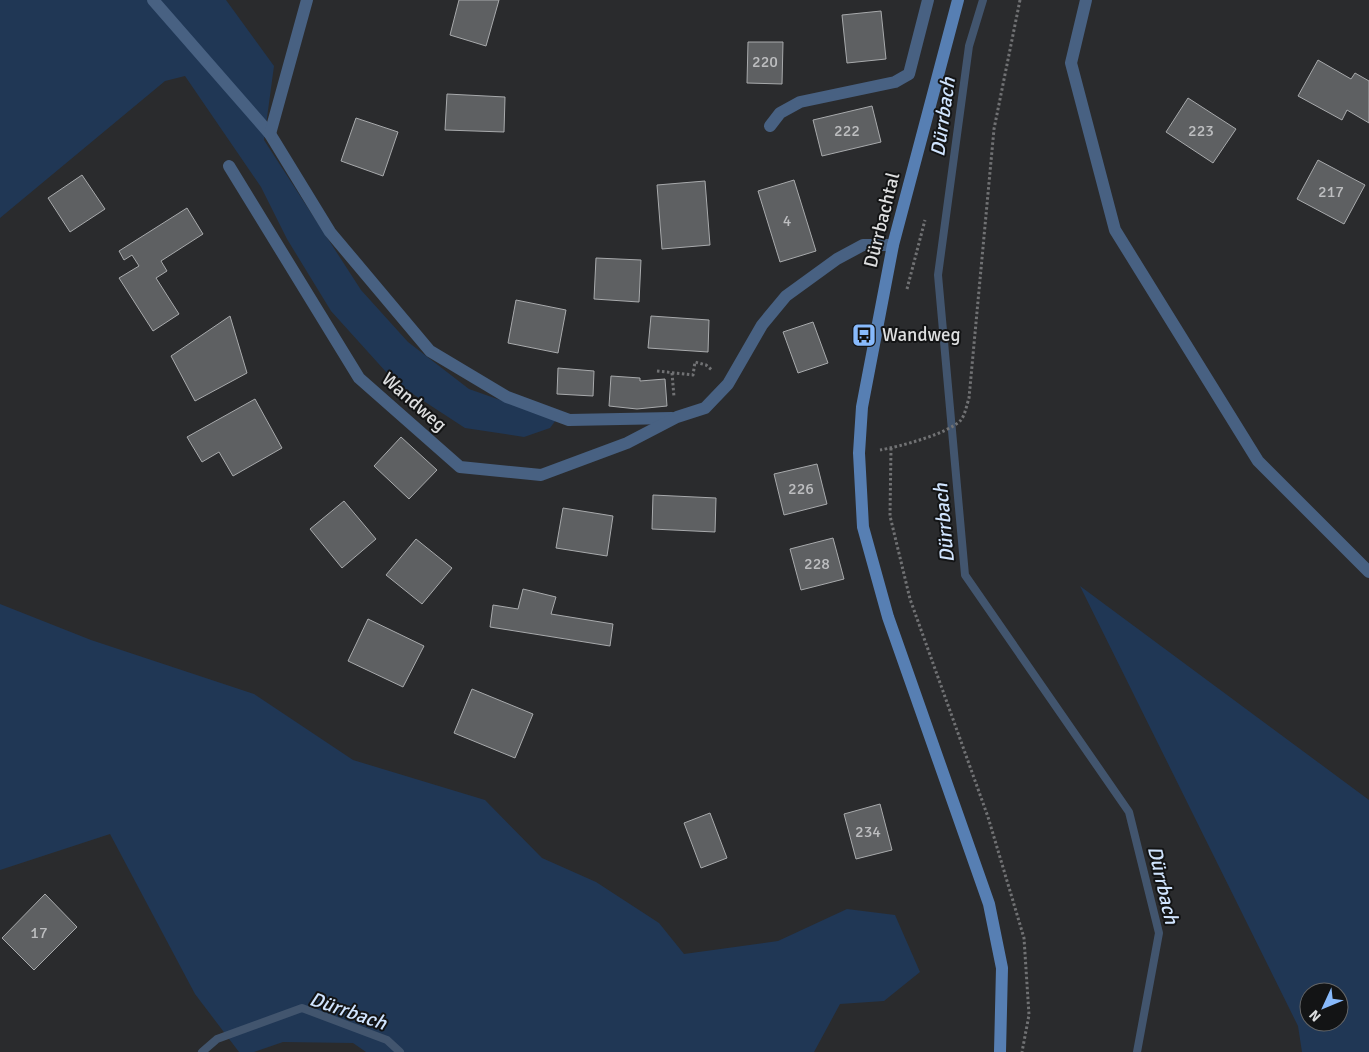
<svg xmlns="http://www.w3.org/2000/svg" width="1369" height="1052" viewBox="0 0 1369 1052" font-family="Signika,sans-serif">
<style>
.green{fill:#203755;fill-rule:evenodd}
.lines{fill:none;stroke-linecap:round;stroke-linejoin:round}
.stream{stroke:#42556e;stroke-width:8}
.building{fill:#5e6062;stroke:#a8aaac}
.path{stroke:#717274;stroke-width:3;stroke-dasharray:2.5 2.5;stroke-linecap:butt}
.lane{stroke:#486182;stroke-width:12}
.street{stroke:#486182;stroke-width:12}
.secondary{stroke:#577fb3;stroke-width:12}
.labels{text-anchor:middle;dominant-baseline:central;stroke-width:4;stroke-linejoin:round;paint-order:stroke}
.number-label{font-size:16px;fill:#bdbec0}
.street-label{font-size:19px;fill:#dddedf;stroke:#131415}
.poi-label{font-size:19px;fill:#dddedf;stroke:#131415;text-anchor:start}
.water-label{font-size:20px;font-style:italic;fill:#d0e4fe;stroke:#131415}
</style>
<rect width="100%" height="100%" fill="#2a2b2d"/>
<g class="green">
<path d="M0,0H226L274,66L264,140L361,290L408,342L469,389L556,420L550,428L524,437L465,428L396,383L331,311L287,239L261,187L185,76L165,81L0,218Z"/>
<path d="M1080,586L1369,800V1052H1302L1298,1026ZM1309,992H1339V1022H1309Z"/>
<path d="M0,604L91,640L254,694L353,760L485,800L542,858L596,882L659,923L684,954L778,941L847,909L895,915L920,972L884,1001L840,1004L814,1052H366L353,1043L283,1042L254,1052H239L195,994L110,834L0,870Z"/>
</g>
<g class="lines">
<g class="stream">
<path d="M983,0L969,46L938,275L965,575L1129,812L1159,933L1137,1052"/>
<path d="M202,1052L217,1039L302,1008L387,1040L400,1052"/>
</g>
</g>
<g class="building">
<path d="M459,0H499L486,46L450,35Z"/>
<path d="M881,11L886,59L847,63L842,15Z"/>
<path d="M748,42H783L782,84L747,83Z"/>
<path d="M1318,60L1351,79L1355,73L1369,81V123L1347,110L1342,120L1298,96Z"/>
<path d="M447,94L505,97L504,132L445,130Z"/>
<path d="M1188,98L1236,129L1213,163L1166,132Z"/>
<path d="M872,106L881,142L822,156L813,120Z"/>
<path d="M356,118L398,132L383,176L341,161Z"/>
<path d="M1318,160L1365,185L1344,224L1297,199Z"/>
<path d="M82,175L105,209L70,232L48,198Z"/>
<path d="M794,180L816,251L780,262L758,191Z"/>
<path d="M705,181L710,245L662,249L657,185Z"/>
<path d="M187,208L203,234L161,261L167,271L156,278L179,314L153,331L119,278L139,266L132,255L124,260L119,251Z"/>
<path d="M596,258L641,260L639,302L594,299Z"/>
<path d="M516,300L566,310L558,353L508,343Z"/>
<path d="M230,316L247,373L195,401L171,356Z"/>
<path d="M651,316L709,320L708,352L648,348Z"/>
<path d="M813,322L828,363L798,373L783,332Z"/>
<path d="M558,368L594,371L593,396L557,394Z"/>
<path d="M611,376L640,378V381L665,379L667,406L637,409L609,406Z"/>
<path d="M255,399L282,448L233,476L219,452L202,462L187,437Z"/>
<path d="M401,437L437,470L409,499L374,466Z"/>
<path d="M817,464L827,504L784,515L774,474Z"/>
<path d="M653,495L716,498L715,532L652,529Z"/>
<path d="M344,501L376,539L342,568L310,529Z"/>
<path d="M563,508L613,516L607,556L556,548Z"/>
<path d="M833,538L844,579L801,590L790,549Z"/>
<path d="M416,539L452,568L422,604L386,575Z"/>
<path d="M523,589L556,597L551,614L613,624L610,646L490,627L493,605L518,609Z"/>
<path d="M368,619L424,646L403,687L348,661Z"/>
<path d="M472,689L533,714L515,758L454,733Z"/>
<path d="M880,804L892,850L856,859L844,814Z"/>
<path d="M710,813L727,858L701,868L684,823Z"/>
<path d="M45,894L77,927L34,970L2,938Z"/>
</g>
<g class="lines">
<g class="path">
<path d="M907,289L925,220"/>
<path d="M657,371L693,375L695,362L706,365L713,371"/>
<path d="M672,373L674,397"/>
<path d="M891,448L890,516L910,599L988,817L1024,938L1029,1015L1022,1052"/>
<path d="M880,450C898,447 948,434 961,420C965,415 967,404 969,398L994,129L1020,0"/>
</g>
<g class="lane">
<path d="M1086,0L1071,63L1115,230L1258,461L1369,572"/>
<path d="M770,126L780,113L800,102L895,82L909,74L928,0"/>
</g>
<g class="street">
<path d="M153,0L270,134L330,232L430,351L507,397L569,420L672,418"/>
<path d="M270,134L307,0"/>
<path d="M229,166L359,378L460,467L541,475L627,443L677,417L705,408L728,384L762,325L786,296L837,259L863,245H893"/>
</g>
<path class="secondary" d="M958,0L893,245L862,407L859,453L863,527L888,617L989,904L1002,968L1000,1052"/>
</g>
<defs>
<g id="bus-square" transform="scale(1.25)"><rect x="-9" y="-9" width="18" height="18" rx="4" fill="#88bafc" stroke="#131415"/><path d="M-5-6H5V4H4V6H2V4H-2V6H-4V4H-5ZM-3.5-4V0h7V-4ZM-3.5 1.2v1.5H-2V1.2ZM2 1.2v1.5H3.5V1.2Z" fill="#111"/></g>
</defs>
<g fill-rule="evenodd">
<use href="#bus-square" x="864" y="335"/>
</g>
<g class="labels">
<g class="number-label">
<text x="765" y="62">220</text>
<text x="847" y="131">222</text>
<text x="1201" y="131">223</text>
<text x="1331" y="192">217</text>
<text x="787" y="221">4</text>
<text x="801" y="489">226</text>
<text x="817" y="564">228</text>
<text x="868" y="832">234</text>
<text x="39" y="933">17</text>
</g>
<g class="street-label">
<text transform="translate(882 220) rotate(-76)">Dürrbachtal</text>
<text transform="translate(414 402) rotate(41)">Wandweg</text>
</g>
<g class="poi-label">
<text x="882" y="335">Wandweg</text>
</g>
<g class="water-label">
<text transform="translate(943 117) rotate(-82)">Dürrbach</text>
<text transform="translate(944 523) rotate(-95)">Dürrbach</text>
<text transform="translate(1163 885) rotate(77)">Dürrbach</text>
<text transform="translate(348 1011) rotate(19)">Dürrbach</text>
</g>
</g>
<g transform="translate(1324 1007) rotate(226)"><circle r="24" fill="#131415" stroke="#646566"/>
<path d="M0-4L9 19L0 12L-9 19Z" fill="#88bafc"/>
<text y="-8" font-size="14" font-weight="bold" text-anchor="middle" fill="#dddedf">N</text>
</g>
</svg>
